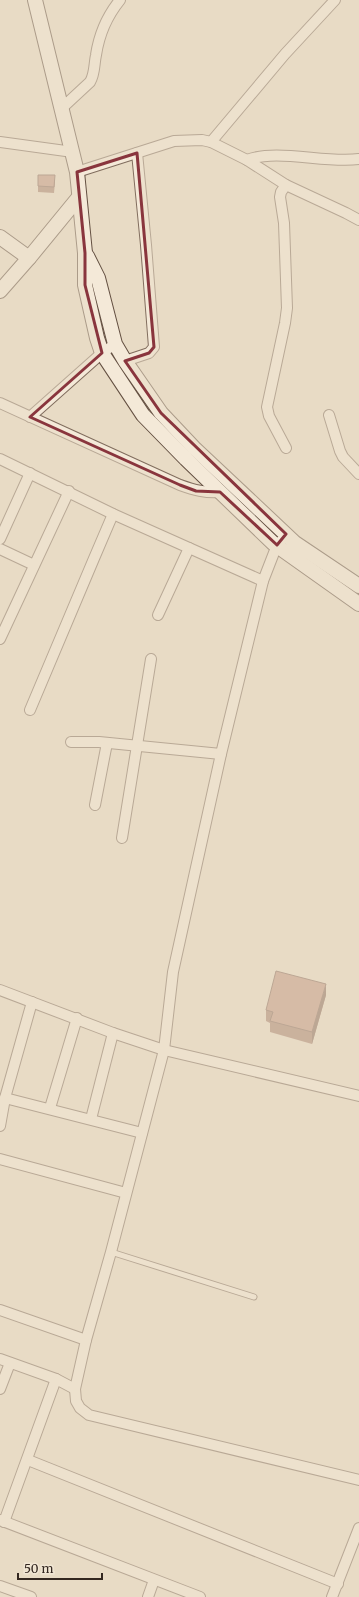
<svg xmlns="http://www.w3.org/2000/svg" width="359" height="1597" viewBox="0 0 359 1597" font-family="Merriweather,serif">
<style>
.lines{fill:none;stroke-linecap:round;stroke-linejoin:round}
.lane-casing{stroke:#816d5e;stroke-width:7}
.street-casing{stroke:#816d5e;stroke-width:12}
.secondary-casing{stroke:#634f41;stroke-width:16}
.lane{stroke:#f4e9d8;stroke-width:5}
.street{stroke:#f4e9d8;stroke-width:10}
.secondary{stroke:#f4e9d8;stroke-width:14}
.wall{fill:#a7806e}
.shaded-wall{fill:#88685a}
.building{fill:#c29580;stroke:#88685a}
.marked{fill:none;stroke:#89353d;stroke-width:3;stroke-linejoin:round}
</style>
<rect width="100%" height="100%" fill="#e8dbc5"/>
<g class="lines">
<g class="lane-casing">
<path id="lane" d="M111,1252L254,1297"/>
</g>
<g class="street-casing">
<g id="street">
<path d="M62,108L90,82C95,74 94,64 96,55C99,35 107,16 120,0"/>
<path d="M0,142L73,152"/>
<path d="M211,142L285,54L335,0"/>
<path d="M247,160C277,148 326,164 359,159"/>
<path d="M77,172L174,141L202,140L211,142L247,160L286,185L346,213L359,220"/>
<path d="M286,185L281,192L280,197L284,223L287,308L285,323L267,407L269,416L286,448"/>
<path d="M125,361L149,353L154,347L146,245L137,153"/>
<path d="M0,403L180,485C194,490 205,493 220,492"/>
<path d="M329,415L340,451L343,457L359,474"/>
<path d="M30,417L102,353L115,344"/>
<path d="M0,459L113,514L263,581"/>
<path d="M0,539L30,473"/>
<path d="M281,541L277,545L263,581L221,754L173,972L164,1050L111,1252L86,1340L75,1389L76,1401L80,1408L89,1415L359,1480"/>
<path d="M0,549L34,565"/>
<path d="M158,615L189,548"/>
<path d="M0,639L69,491"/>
<path d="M30,710C58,644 85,579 113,514"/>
<path d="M71,742H99L221,754"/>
<path d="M95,805L107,743"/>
<path d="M122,838L151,659"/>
<path d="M0,990L113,1033L164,1050L359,1096"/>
<path d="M5,1098L142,1133"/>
<path d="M50,1108L77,1018"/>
<path d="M91,1119L113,1033"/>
<path d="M0,1126L5,1098L32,1002"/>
<path d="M0,1159L126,1193"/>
<path d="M0,1310L86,1340"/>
<path d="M0,1359L56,1379L75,1389"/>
<path d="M0,1389L10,1363"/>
<path d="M28,1460L338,1584"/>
<path d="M0,1520L200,1597"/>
<path d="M4,1522L56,1379"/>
<path d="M0,1586L31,1597"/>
<path d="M148,1597L154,1580"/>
<path d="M332,1597L359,1528"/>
</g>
</g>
<g class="secondary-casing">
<g id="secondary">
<path d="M35,0L77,172L85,253V285L97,338L102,353L143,415L186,459L273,543L359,604"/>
<path d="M0,237L29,258"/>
<path d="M87,256L98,278L115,344L125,361L161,413L194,448L295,543L359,586"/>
<path d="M0,291L29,258L79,197"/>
</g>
</g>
<use href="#lane" class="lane"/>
<use href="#street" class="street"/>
<use href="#secondary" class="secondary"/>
</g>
<g class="wall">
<path d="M55,182L54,193L38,192V186Z"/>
<path d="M326,995L312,1044L270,1032V1023L266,1021V1010Z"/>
</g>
<path class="shaded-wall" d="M326,984V995L312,1044V1032Z"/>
<g class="building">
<path d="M38,175H55L54,187L38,186Z"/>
<path d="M276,971L326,984L312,1032L270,1021L273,1012L266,1010Z"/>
</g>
<path d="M0 0H359V1597H0ZM137,153L154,347L149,353L125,361L161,413L286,534L277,545L220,492L196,491L180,485L30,417L102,353L85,285V253L77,172Z" fill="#e8dbc5" fill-opacity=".55" fill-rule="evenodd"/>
<path class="marked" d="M137,153L154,347L149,353L125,361L161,413L286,534L277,545L220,492L196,491L180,485L30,417L102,353L85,285V253L77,172Z"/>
<path d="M18 1573v6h84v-6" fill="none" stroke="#332720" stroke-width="2"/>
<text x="24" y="1573" font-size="12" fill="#332720" stroke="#f1e6d4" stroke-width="3" paint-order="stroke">50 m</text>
</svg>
